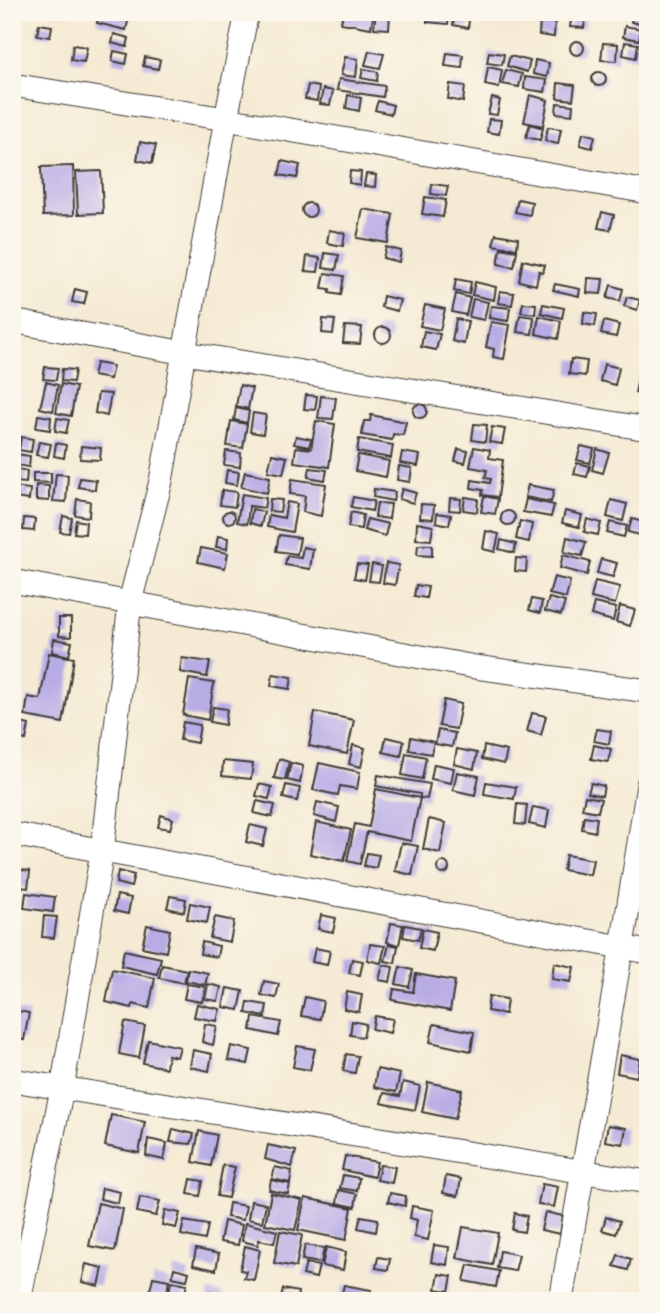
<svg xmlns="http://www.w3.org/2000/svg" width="660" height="1313" viewBox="0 0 660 1313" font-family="'Architects Daughter',sans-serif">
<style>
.building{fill:#b8ace5}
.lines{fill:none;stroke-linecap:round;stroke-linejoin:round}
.street-casing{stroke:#3d3b37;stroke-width:25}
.street{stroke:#fff;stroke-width:23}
</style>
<rect width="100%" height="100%" fill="#fbf7ec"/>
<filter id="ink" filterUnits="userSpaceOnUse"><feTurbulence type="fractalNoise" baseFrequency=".0143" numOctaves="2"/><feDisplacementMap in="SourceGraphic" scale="14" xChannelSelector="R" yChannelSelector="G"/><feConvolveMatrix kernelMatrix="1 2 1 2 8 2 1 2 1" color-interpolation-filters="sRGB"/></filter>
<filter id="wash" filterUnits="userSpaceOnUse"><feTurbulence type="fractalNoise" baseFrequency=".00686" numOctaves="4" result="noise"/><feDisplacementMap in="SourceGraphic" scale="28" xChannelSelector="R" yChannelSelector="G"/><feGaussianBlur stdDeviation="1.57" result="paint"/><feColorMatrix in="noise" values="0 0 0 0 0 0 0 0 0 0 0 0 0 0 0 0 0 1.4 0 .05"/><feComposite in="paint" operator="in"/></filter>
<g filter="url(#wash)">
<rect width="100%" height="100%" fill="#f5ead3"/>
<g id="blocks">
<g class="building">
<path d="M99,12L130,13L126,30L97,23Z"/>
<path d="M343,12H374L371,28L341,23Z"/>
<path d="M376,12L390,14L389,29L374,28Z"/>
<path d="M428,12H450L448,24L427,22Z"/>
<path d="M455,12H470L468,28L453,25Z"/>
<path d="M633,12H648L645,25L631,22Z"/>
<path d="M572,13L586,15L584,28L570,27Z"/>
<path d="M540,21L555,23L554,37L539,35Z"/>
<path d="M39,24L52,26L50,37L37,35Z"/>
<path d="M625,26L641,29L639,40L623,37Z"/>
<path d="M114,34L129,38L127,47L112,43Z"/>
<circle cx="577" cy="48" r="7"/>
<path d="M625,42L638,44L636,58L623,55Z"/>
<path d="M603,43L618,44L617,61L601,60Z"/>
<path d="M73,45L87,47L84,62L71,60Z"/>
<path d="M114,51L128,54L126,64L112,61Z"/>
<path d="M369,51L384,54L380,68L365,65Z"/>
<path d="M489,52L504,54L502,65L487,63Z"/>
<path d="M447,53L463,55L462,68L445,66Z"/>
<path d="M510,56L530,61L527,72L507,66Z"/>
<path d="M145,57L160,60L158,69L143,66Z"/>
<path d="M345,57L358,59L356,77L341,75Z"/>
<path d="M535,60L549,63L547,77L533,74Z"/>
<path d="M488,67L502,70L499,88L485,85Z"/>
<path d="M363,69L378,72L377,81L361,78Z"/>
<path d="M506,70L522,74L519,87L502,84Z"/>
<circle cx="599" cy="79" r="7"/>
<path d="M525,77L547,80L545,92L524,89Z"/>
<path d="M339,79L385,86L383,97L337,90Z"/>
<path d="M558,83L575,85L573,100L557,98Z"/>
<path d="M450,84L465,86L463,102L448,99Z"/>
<path d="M308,85L319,87L317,101L305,99Z"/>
<path d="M323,89L333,91L330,105L320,104Z"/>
<path d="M348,95L361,98L359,111L346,108Z"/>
<path d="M530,95L548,100L543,126L524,122Z"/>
<path d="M492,98L500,100L497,115L488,114Z"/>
<path d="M378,101L393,105L391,114L375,110Z"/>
<path d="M557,103L573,105L572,115L556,113Z"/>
<path d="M489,119L501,120L499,134L487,132Z"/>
<path d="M530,124L543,128L540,140L526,137Z"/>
<path d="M548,127L561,129L558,144L545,141Z"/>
<path d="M583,133L595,136L592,148L580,145Z"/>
<path d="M140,142L156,145L152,163L137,160Z"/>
<path d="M282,161L300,165L297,178L279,175Z"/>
<path d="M73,166L74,215L43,216L41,167Z"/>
<path d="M101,171L103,213L78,214L76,172Z"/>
<path d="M350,171L361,172L360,185L349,183Z"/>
<path d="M366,174L376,175L375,187L364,186Z"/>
<path d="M432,184L448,186L446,196L431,194Z"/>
<path d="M425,197L446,200L443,217L422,214Z"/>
<path d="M518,199L532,202L530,215L515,212Z"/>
<circle cx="309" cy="210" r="7"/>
<path d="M363,209L393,214L388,243L357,238Z"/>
<path d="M602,212L614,215L610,230L598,228Z"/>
<path d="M329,230L345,233L343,246L327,243Z"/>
<path d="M496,234L518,238L517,249L493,245Z"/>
<path d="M386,247L401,251L399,262L383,258Z"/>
<path d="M501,248L517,251L514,267L498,264Z"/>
<path d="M325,253L339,255L336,270L323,268Z"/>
<path d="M307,256L320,258L318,272L305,271Z"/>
<path d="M523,260L545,265L543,272L539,271L536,285L519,281Z"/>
<path d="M325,273L344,276L341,295L329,293L330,289L322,288Z"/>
<path d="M588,278L603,279L601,294L587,293Z"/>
<path d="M456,279L471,282L469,294L454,291Z"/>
<path d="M475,282L496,287L494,300L472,295Z"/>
<path d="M555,284L580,289L579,296L553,290Z"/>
<path d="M611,285L623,289L620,301L607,298Z"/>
<path d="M75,289L87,292L84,304L72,302Z"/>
<path d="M500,291L514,293L512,305L498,303Z"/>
<path d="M456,294L470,298L466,315L452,312Z"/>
<path d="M383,296L400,300L397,311L381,307Z"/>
<path d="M627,297L640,300L637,310L624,306Z"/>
<path d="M473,299L488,302L484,320L469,317Z"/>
<path d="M523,303L536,304L535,314L521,312Z"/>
<path d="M543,304L564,308L562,318L541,313Z"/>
<path d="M425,305L445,309L440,330L420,326Z"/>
<path d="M491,306L510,308L508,321L489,318Z"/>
<path d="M584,312L597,314L595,326L583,324Z"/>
<path d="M520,315L534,317L532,334L517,332Z"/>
<path d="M539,316L561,321L558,339L536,334Z"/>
<path d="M323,319L335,320L333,334L322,333Z"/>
<path d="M456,319L468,321L464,344L452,341Z"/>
<path d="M604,321L619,325L616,337L601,334Z"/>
<path d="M491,322L510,325L504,359L493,357L494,349L486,347Z"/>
<path d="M345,326L362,327L360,344L343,343Z"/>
<circle cx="383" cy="335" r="8"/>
<path d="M424,331L440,334L436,350L421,347Z"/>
<path d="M571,359L587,361L585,376L569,374Z"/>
<path d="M96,363L113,366L110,379L93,376Z"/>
<path d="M604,364L619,368L615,385L600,381Z"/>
<path d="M45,367L58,368L56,380L43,379Z"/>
<path d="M62,369L75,370L73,382L61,381Z"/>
<path d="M639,375L648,377L646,396L635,393Z"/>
<path d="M46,382L58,385L53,411L40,408Z"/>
<path d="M61,384L76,387L71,416L56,413Z"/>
<path d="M240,385L252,388L248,409L236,406Z"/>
<path d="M98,393L111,394L107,416L95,413Z"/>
<path d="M306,395L317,396L315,410L304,409Z"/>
<path d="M321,396L336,398L333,419L318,418Z"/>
<circle cx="420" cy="411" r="7"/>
<path d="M236,408L249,411L247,423L234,420Z"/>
<path d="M253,413L266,415L263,434L250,432Z"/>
<path d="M38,415L51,417L50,430L36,428Z"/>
<path d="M371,415L406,422L403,435L393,434L392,440L362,435L364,421H370Z"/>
<path d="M57,418L69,420L66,433L55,431Z"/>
<path d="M231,421L247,424L243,448L227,446Z"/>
<path d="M316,421L335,424L329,467L294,462L296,447L311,449Z"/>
<path d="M474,424L487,425L485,442L472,440Z"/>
<path d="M492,427L505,429L502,444L489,442Z"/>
<path d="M296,436L311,439L309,447L294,444Z"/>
<path d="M21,437L33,439L31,452L19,450Z"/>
<path d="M359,439L393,445L391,458L357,452Z"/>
<path d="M39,442L51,444L48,457L36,455Z"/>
<path d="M56,443L66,445L64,458L54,456Z"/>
<path d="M81,446L101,448L100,460L80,459Z"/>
<path d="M581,446L594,449L590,463L577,460Z"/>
<path d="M474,447L490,450L489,458L503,460L498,497L482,495L483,490L471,488L472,480L490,483L491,479L485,478L487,470L470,467Z"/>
<path d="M458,449L468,451L465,463L455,461Z"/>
<path d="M597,449L609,453L603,473L592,470Z"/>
<path d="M226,451L241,453L240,467L224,465Z"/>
<path d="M402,452L420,455L418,466L400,463Z"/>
<path d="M16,454L30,456L29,467L15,465Z"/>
<path d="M272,454L287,457L283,474L268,471Z"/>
<path d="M358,455L389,461L386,477L355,471Z"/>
<path d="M577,463L590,466L587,477L574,474Z"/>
<path d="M399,466L412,468L410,482L397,480Z"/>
<path d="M310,468L327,470L325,480L308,477Z"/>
<path d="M17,469L27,471L26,483L15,482Z"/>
<path d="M227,470L239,472L237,485L225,483Z"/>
<path d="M245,472L270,477L267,493L241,487Z"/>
<path d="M33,473H51V483L33,482Z"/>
<path d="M56,474L68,475L66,502L53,501Z"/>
<path d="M80,478L96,480L95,490L78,487Z"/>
<path d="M292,479L326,484L321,516L303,512L305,496L290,494Z"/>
<path d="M36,485L49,486V501L36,500Z"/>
<path d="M528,485L554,490L551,502L525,497Z"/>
<path d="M14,487L30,489L29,500L13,498Z"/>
<path d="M374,489L395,492L393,501L373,497Z"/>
<path d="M402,489L416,493L413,503L399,499Z"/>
<path d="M222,490L237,492L235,507L220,505Z"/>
<path d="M242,494L266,498L264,508L249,506L247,524L237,522Z"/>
<path d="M484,496L498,499L495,514L481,512Z"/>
<path d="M353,497L374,501L372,511L351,507Z"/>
<path d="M465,497L478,499L477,512L463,510Z"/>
<path d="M450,498L461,499L460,511L449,510Z"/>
<path d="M77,499L90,501L89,517L75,515Z"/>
<path d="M270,499L282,500L280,512L269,511Z"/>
<path d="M526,499L554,505L551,517L523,512Z"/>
<path d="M611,500L627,504L623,521L607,517Z"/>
<path d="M287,502L297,504L292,532L267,527L269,515L284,518Z"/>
<path d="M377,503L391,504L389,519L375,517Z"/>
<path d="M421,504L434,505L433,519L420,518Z"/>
<path d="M252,509L264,512L261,526L250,523Z"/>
<circle cx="229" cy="517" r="6"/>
<path d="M565,511L582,515L579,527L562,523Z"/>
<circle cx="508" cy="518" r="7"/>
<path d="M351,512L363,515L361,529L348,527Z"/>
<path d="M437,513L451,515L449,525L436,522Z"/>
<path d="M63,516L72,518L69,533L60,532Z"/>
<path d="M24,518L35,519L34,531L23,530Z"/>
<path d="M367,519L388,524L385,536L364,530Z"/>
<path d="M587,519L601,523L598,535L584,532Z"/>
<path d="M632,519L647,523L644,536L628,532Z"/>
<path d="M76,520L86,522L85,534L74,533Z"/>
<path d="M520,521L532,524L529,542L516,539Z"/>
<path d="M610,522L627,526L624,537L607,533Z"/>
<path d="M417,523L433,526L431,540L416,539Z"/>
<path d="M486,531L499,534L495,552L483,549Z"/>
<path d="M279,535L300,538L297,554L276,551Z"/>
<path d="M218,536L228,538L227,549L216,547Z"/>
<path d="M567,537L586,542L582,556L564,552Z"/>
<path d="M501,540L516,544L514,553L499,549Z"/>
<path d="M418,545H432V556L417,555Z"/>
<path d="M303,547L313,549L310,569L285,565L287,556L301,558Z"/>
<path d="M201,548L228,553L225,568L198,562Z"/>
<path d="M563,555L590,562L587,575L560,568Z"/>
<path d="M516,558L527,559L526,572L515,571Z"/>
<path d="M601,559L617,563L613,577L597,573Z"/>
<path d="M386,563L399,565L395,585L383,583Z"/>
<path d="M357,564L368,565L365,580L354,578Z"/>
<path d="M372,564L382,566L379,582L369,581Z"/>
<path d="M554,577L570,581L566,598L549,594Z"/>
<path d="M595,581L620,587L615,604L591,598Z"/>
<path d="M416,585L428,587L426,598L414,596Z"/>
<path d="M549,598L565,602L561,615L545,611Z"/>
<path d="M532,599L542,601L540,613L529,610Z"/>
<path d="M594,603L616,608L613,621L591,615Z"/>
<path d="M620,606L635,610L630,626L616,622Z"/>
<path d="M59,618H71V637L59,636Z"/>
<path d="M54,639L72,642L69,656L52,652Z"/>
<path d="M49,653L74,658L63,723L25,716L28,697L40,699Z"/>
<path d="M182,658L210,662L207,677L180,672Z"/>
<path d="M273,674L292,677L290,689L271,686Z"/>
<path d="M189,679L214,683L208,720L183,715Z"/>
<path d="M444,700L461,704L456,729L439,726Z"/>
<path d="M213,707L227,709L225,725L210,722Z"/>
<path d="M315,712L354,720L347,754L309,746Z"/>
<path d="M532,713L546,716L541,735L527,731Z"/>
<path d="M13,721L29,725L26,740L12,737Z"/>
<path d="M183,722L200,725L197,743L180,740Z"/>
<path d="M597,729L611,731L609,744L594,741Z"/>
<path d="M438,730L455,733L452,747L435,744Z"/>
<path d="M386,737L404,741L401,756L383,752Z"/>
<path d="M411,737L434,742L431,754L409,750Z"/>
<path d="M353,745L365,748L361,767L349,764Z"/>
<path d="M594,745L611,749L608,762L591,759Z"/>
<path d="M484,746L507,751L504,764L482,759Z"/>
<path d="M457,749L477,753L474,769L454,764Z"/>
<path d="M406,753L426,757L422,779L402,775Z"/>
<path d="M279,759L289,762L285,780L274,778Z"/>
<path d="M223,761L253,764L251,779L222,776Z"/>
<path d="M291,763L303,766L300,783L287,780Z"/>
<path d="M319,763L360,772L357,789L340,786L338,795L313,790Z"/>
<path d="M434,764L454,768L451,783L431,779Z"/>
<path d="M457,772L479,776L475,795L453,790Z"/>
<path d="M378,775L430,784L427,799L420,798V794L376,786Z"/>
<path d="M486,782L516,787L514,799L484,794Z"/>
<path d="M591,783L604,786L602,796L588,793Z"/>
<path d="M259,784L272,787L269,799L256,796Z"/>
<path d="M286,785L300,788L297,801L283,798Z"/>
<path d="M376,789L420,798L411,841L367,832L360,864L347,861L355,824L369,827Z"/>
<path d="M585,796L601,799L598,812L582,809Z"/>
<path d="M257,801L275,805L272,817L254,813Z"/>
<path d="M317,802L339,807L336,822L314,816Z"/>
<path d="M517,804L527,805L525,825L515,824Z"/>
<path d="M533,807L549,810L546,828L529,824Z"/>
<path d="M161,815L173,819L170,829L158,827Z"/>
<path d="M584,816L597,818L595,832L582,829Z"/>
<path d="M429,819L446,823L440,853L423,849Z"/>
<path d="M316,822L351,830L344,861L310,854Z"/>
<path d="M250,825L267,829L263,846L246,842Z"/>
<path d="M401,843L418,846L412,875L395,871Z"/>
<path d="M367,853L379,855L376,868L364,866Z"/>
<path d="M566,855L593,860L590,875L563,870Z"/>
<circle cx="443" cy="868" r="6"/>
<path d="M13,869L30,871L28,888L12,886Z"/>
<path d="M118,871L134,875L131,887L116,883Z"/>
<path d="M26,893L55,897L53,912L24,908Z"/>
<path d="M117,895L131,898L128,914L114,911Z"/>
<path d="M170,896L186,899L184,912L167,908Z"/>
<path d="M190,903L210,907L207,923L187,919Z"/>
<path d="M321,915L336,918L333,932L318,929Z"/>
<path d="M44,916L57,917L54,938L42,937Z"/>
<path d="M215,917L234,921L230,942L210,938Z"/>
<path d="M391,923L403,925L399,945L387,942Z"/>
<path d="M147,925L170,930L166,952L142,947Z"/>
<path d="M405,925L421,928L418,940L403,937Z"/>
<path d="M423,929L437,932L433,951L419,948Z"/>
<path d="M202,942L219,946L217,957L200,954Z"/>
<path d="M370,944L385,946L381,963L367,960Z"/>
<path d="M389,944L398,946L395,963L385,961Z"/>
<path d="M315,948L330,951L327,965L312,962Z"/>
<path d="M124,950L161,958L157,974L121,966Z"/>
<path d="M352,959L363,961L360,975L349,973Z"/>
<path d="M554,963L574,967L571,982L552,979Z"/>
<path d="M162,965L187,970L184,983L159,978Z"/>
<path d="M383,965L393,967L390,982L379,980Z"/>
<path d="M400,967L413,970L409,987L396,984Z"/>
<path d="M112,969L155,978L149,1008L133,1004L132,1008L106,1002Z"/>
<path d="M188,969L208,973L205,985L186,981Z"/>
<path d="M416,974L455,981L450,1011L392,1000L394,989L413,992Z"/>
<path d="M264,981L279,984L276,998L261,995Z"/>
<path d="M187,984L205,987L202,1002L184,999Z"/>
<path d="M208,984L221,987L218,1001L205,999Z"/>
<path d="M227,988L243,991L239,1010L223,1007Z"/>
<path d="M347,992L362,995L359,1012L344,1009Z"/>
<path d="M489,996L507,999L505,1014L487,1011Z"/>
<path d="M305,997L323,1001L320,1019L301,1016Z"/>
<path d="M248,1002L267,1005L265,1017L246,1013Z"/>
<path d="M197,1004L220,1009L217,1021L194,1017Z"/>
<path d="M12,1010L29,1013L24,1040L12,1038Z"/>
<path d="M375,1016L393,1019L390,1033L372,1029Z"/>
<path d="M253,1017L281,1022L278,1036L251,1030Z"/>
<path d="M352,1021L366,1024L363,1037L350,1035Z"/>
<path d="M125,1022L145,1026L139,1058L119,1054Z"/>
<path d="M205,1024L217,1026L213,1045L202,1042Z"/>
<path d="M434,1024L474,1032L471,1051L430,1042Z"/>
<path d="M148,1040L180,1047L177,1057L168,1055L166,1068L143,1063Z"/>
<path d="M231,1046L251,1050L248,1064L228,1060Z"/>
<path d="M297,1046L315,1049L310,1070L293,1067Z"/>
<path d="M193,1050L212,1054L209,1071L190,1067Z"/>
<path d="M346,1054L358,1056L355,1073L343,1071Z"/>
<path d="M620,1055L640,1059L637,1077L617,1073Z"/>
<path d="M377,1069L400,1074L396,1092L374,1087Z"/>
<path d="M403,1082L420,1086L415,1110L381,1103L384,1093L400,1096Z"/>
<path d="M428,1082L462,1090L455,1119L422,1112Z"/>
<path d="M111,1115L145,1122L139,1153L105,1146Z"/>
<path d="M608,1125L626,1128L623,1144L605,1141Z"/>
<path d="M173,1129L194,1134L191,1144L170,1142Z"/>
<path d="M199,1131L217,1135L211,1166L193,1162Z"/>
<path d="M148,1139L167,1143L164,1160L146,1156Z"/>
<path d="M268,1145L296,1151L292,1167L265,1159Z"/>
<path d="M345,1156L377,1162L374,1177L342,1170Z"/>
<path d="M223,1165L235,1167L228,1198L217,1196Z"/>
<path d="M380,1165L395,1167L392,1183L377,1180Z"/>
<path d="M275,1167L292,1171L290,1183L272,1179Z"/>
<path d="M343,1175L359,1178L357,1191L340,1188Z"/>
<path d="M446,1176L461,1179L458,1196L443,1193Z"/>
<path d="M191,1179L203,1181L200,1196L188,1194Z"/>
<path d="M271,1180L290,1184L288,1194L269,1190Z"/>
<path d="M542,1184L558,1187L554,1207L538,1204Z"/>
<path d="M102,1188L120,1192L118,1203L100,1199Z"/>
<path d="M339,1190L357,1194L355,1207L337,1203Z"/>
<path d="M271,1193L302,1200L295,1230L265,1224Z"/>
<path d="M390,1193L406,1196L405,1206L388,1202Z"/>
<path d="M140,1197L160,1201L156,1216L137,1212Z"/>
<path d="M305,1198L352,1208L346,1240L298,1230Z"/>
<path d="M251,1201L266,1204L262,1222L248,1219Z"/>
<path d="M98,1203L123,1209L115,1251L89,1246Z"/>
<path d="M229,1203L246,1206L243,1220L227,1217Z"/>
<path d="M412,1206L434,1210L428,1240L414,1237L417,1220L410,1218Z"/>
<path d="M165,1210L180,1213L176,1228L162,1225Z"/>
<path d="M545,1212L563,1216L560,1234L541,1230Z"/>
<path d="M515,1213L527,1216L524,1232L512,1230Z"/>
<path d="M361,1216L378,1219L376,1232L358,1228Z"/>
<path d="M606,1217L620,1221L616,1234L602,1230Z"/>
<path d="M184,1221L208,1225L205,1240L181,1235Z"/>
<path d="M224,1221L242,1225L238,1245L220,1242Z"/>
<path d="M245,1223L277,1231L274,1243L259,1240L258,1245L242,1241Z"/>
<path d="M463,1227L498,1233L492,1265L457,1258Z"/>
<path d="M280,1231L302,1235L296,1267L274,1263Z"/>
<path d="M305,1245L324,1248L321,1263L302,1260Z"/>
<path d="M434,1245L449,1247L447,1265L431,1262Z"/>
<path d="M245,1246L260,1250L254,1280L244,1278L246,1271L240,1270Z"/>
<path d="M326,1247L346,1252L343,1270L322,1266Z"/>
<path d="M196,1249L219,1254L216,1270L193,1265Z"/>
<path d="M500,1251L519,1255L515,1271L497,1268Z"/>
<path d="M618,1255L631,1259L628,1270L614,1266Z"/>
<path d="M378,1257L390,1259L388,1270L376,1268Z"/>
<path d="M306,1263L319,1266L316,1278L303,1275Z"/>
<path d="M86,1264L103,1268L99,1286L82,1282Z"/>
<path d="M468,1265L499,1271L496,1287L464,1281Z"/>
<path d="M174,1268L189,1272L187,1280L172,1277Z"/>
<path d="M439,1274L452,1276L449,1291L436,1289Z"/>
<path d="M153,1277L169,1280L166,1298L149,1295Z"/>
<path d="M171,1281L187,1284L183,1301L168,1299Z"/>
<path d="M344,1285L371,1290L368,1301L341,1298Z"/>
<path d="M283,1289L298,1292L297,1301H280Z"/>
<path d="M209,1291L223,1294L222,1301H207Z"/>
</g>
</g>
</g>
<g filter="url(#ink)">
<use href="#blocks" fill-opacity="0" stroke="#3d3b37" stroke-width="2"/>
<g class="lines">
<g class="street-casing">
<g id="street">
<path d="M12,85L226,119L648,192"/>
<path d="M12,321L185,353L648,429"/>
<path d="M12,581L475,667L648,691"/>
<path d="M12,834L648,952"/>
<path d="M12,1080L648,1182"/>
<path d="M19,1301L62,1089L102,852L130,602L161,481L226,119L247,12"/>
<path d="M561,1301C589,1128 622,957 648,785"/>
</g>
</g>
<use href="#street" class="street"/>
</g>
</g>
<rect width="660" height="1313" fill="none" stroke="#fbf7ec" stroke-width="42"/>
</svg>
